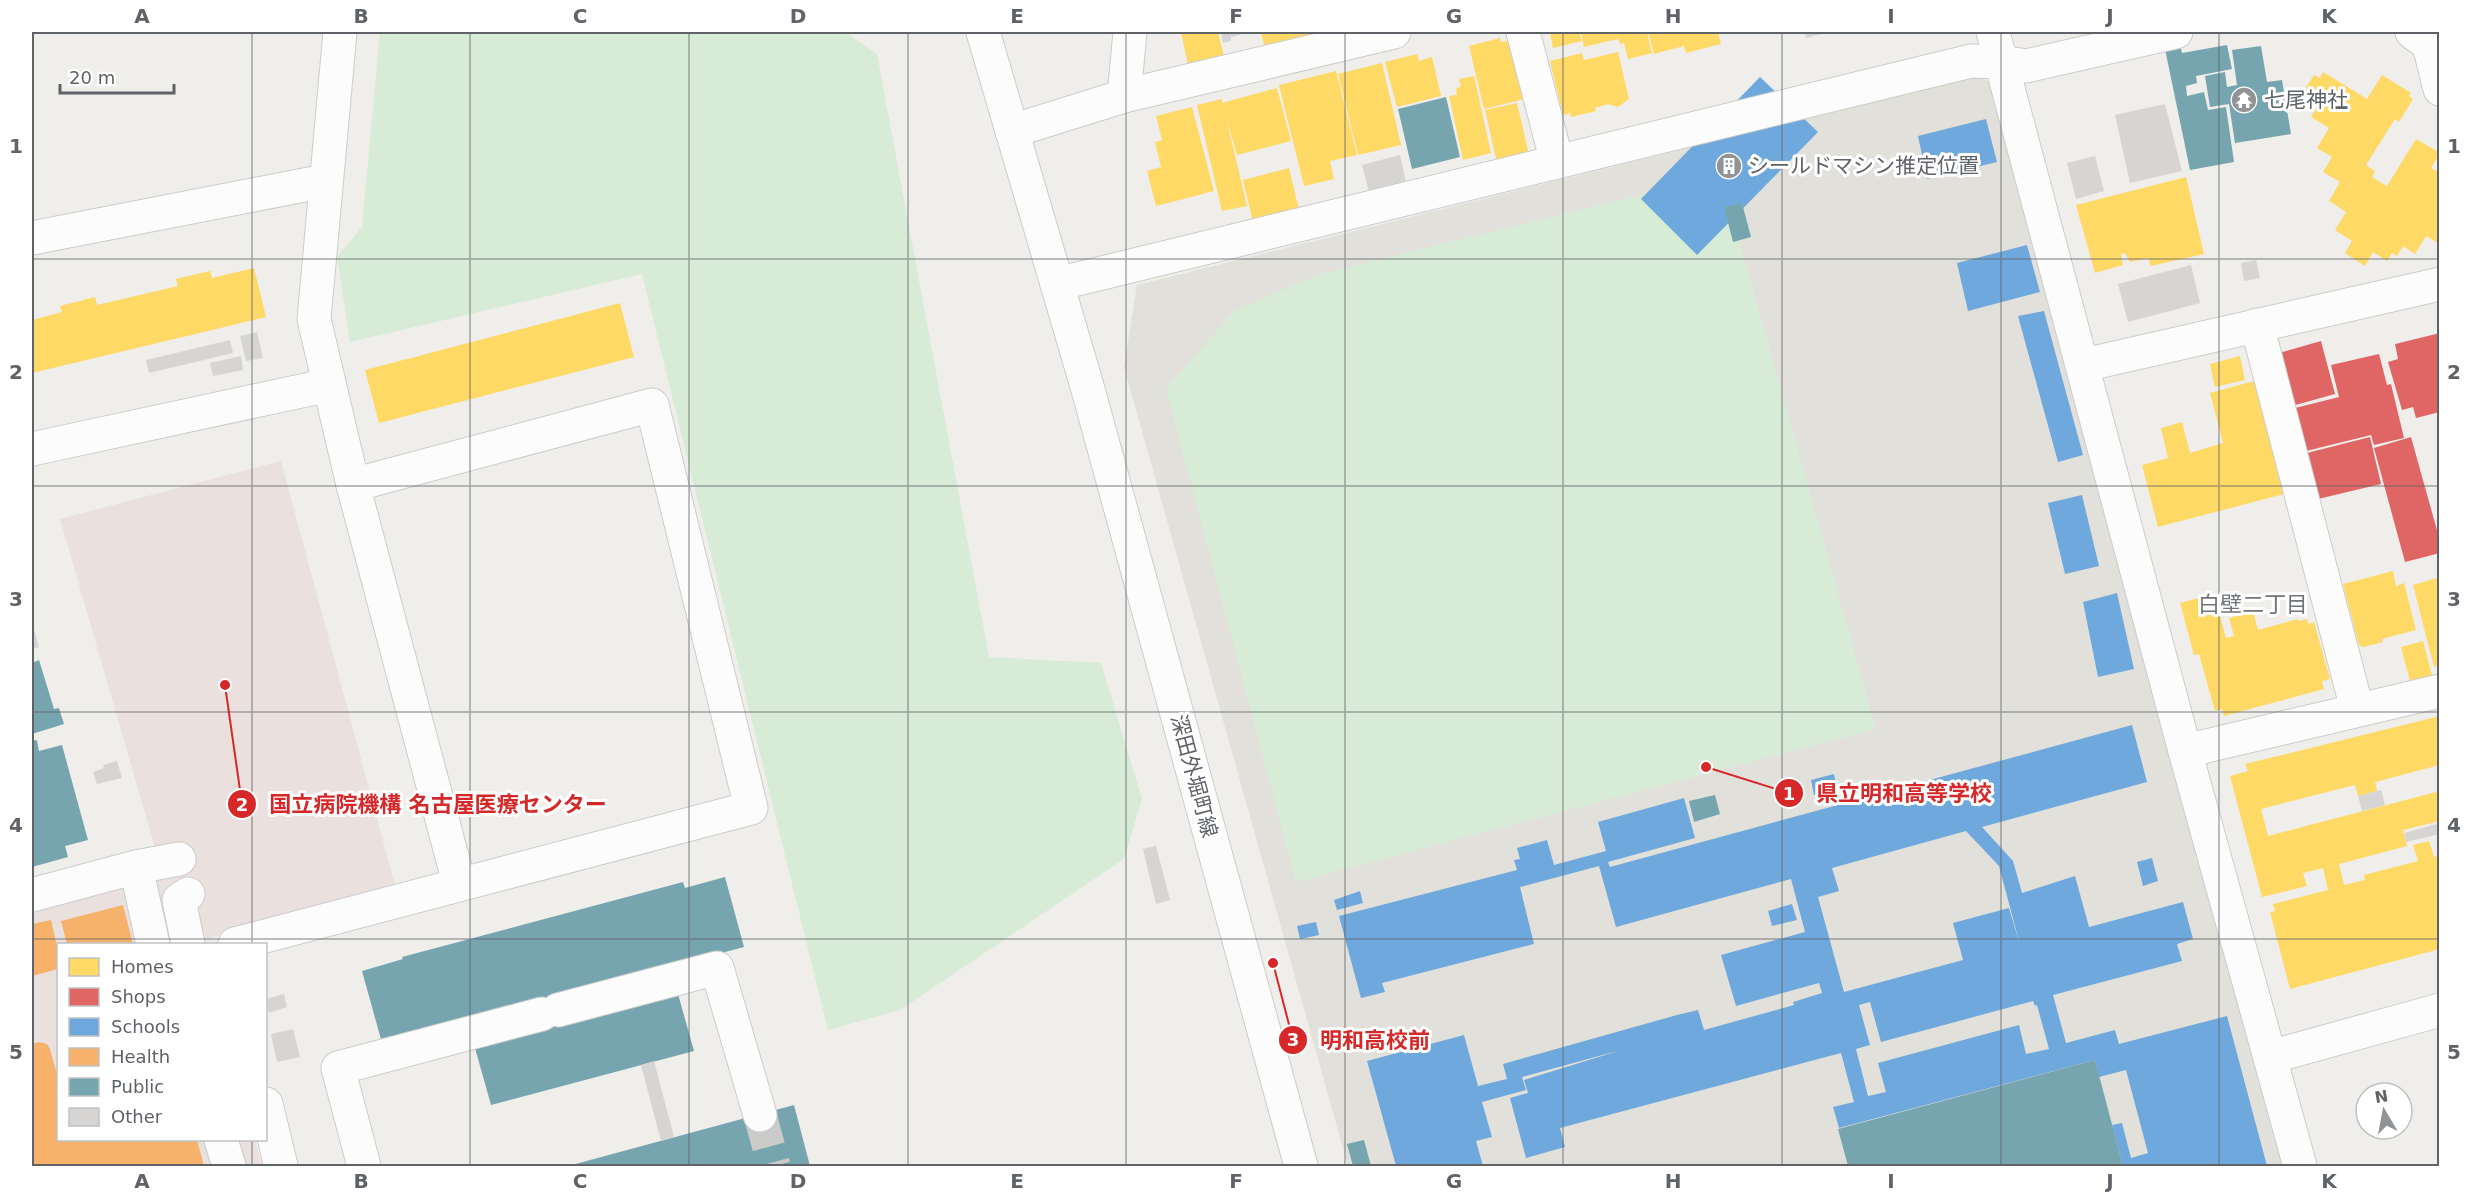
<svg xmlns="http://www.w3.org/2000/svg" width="2471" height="1198" viewBox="0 0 2471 1198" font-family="'DejaVu Sans','Noto Sans JP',sans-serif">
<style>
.education{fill:#e2e0da}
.medical{fill:#eae0de}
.green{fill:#d8ebd6}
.homes{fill:#ffd966}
.shops{fill:#e06666}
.schools{fill:#6fa8dc;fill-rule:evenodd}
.health{fill:#f6b26b}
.public{fill:#76a5af}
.building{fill:#d6d5d3}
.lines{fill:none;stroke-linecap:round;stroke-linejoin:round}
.minor-tunnel{stroke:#cbcbca;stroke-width:33;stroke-dasharray:33 16;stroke-linecap:butt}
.minor-casing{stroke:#cbcccc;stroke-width:35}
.minor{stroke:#fdfcfc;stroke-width:33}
.grid{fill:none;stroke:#5f6368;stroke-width:1.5;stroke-opacity:0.55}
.labels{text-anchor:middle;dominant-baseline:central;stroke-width:6;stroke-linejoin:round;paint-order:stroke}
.poi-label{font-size:21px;fill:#5f6368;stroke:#fff;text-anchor:start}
.street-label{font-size:21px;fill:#5f6368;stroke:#fff}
.neighbourhood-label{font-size:22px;fill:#70757a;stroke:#fff}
.leader{fill:none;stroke:#d62828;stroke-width:2}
.callout-dot{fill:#d62828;stroke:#fff;stroke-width:2}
.mark-label{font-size:18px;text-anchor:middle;font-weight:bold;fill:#fff}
.callout-label{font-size:22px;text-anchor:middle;font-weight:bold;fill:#d62828;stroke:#fff;stroke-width:6;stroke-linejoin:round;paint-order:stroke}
.neatline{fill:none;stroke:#5f6368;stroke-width:2}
.grid-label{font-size:20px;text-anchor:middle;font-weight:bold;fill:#5f6368}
</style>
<rect width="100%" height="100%" fill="#efeeea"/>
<path class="education" d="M1977,76L1993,84L2283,1166H1348L1124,367L1137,285Z"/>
<path class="medical" d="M281,461L396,889L205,939L206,944H58V1140H255L262,1166H32V884L156,851L60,519Z"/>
<g class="green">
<path d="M380,32H845L877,54L989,657L1101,663L1142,799L1124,859L900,1010L828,1030L642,274L350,342L337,257L362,227Z"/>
<path d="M1721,175L1876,729L1296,882L1166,389L1234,311L1319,274Z"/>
</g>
<g class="homes">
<path d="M1181,32H1218L1224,57L1188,65Z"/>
<path d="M1261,32H1321L1264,45Z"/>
<path d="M1550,32H1579L1582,41L1553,48Z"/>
<path d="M1581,32H1647L1652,53L1628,59L1624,43L1620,44L1618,39L1584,47Z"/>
<path d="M1648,32H1718L1721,44L1686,53L1684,46L1654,54Z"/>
<path d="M1500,38L1501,42L1511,40L1525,99L1484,109L1469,46Z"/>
<path d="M1618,52L1629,99L1618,107L1608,104L1595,108L1596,111L1571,117L1570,113L1563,115L1550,61L1582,53L1584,60Z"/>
<path d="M1417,54L1419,61L1432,57L1441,96L1397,107L1385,62Z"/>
<path d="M1382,63L1401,145L1358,155L1338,74Z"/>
<path d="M1336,71L1357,155L1330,161L1334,179L1304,186L1279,85Z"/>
<path d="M2323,72L2367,99L2382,75L2411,93L2409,96L2413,99L2399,122L2395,119L2366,165L2375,171L2372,177L2387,186L2416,139L2440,153L2431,168L2440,173V244L2426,236L2415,254L2403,246L2397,256L2392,253L2387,261L2373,252L2365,266L2345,253L2352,241L2335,230L2346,212L2329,201L2340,182L2323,172L2332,157L2317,148L2329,128L2311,117L2320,102L2303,92L2314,75L2320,78Z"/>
<path d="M1474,76L1491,153L1463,160L1449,96L1457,95L1456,88L1461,87L1459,79Z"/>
<path d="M1277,88L1291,141L1237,155L1226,117L1247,206L1222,211L1197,105L1222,99V103Z"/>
<path d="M1517,103L1529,155L1497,163L1485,110Z"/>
<path d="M1192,107L1214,191L1156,206L1147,171L1161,167L1155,142L1162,140L1156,116Z"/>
<path d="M1289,168L1299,210L1253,222L1243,180Z"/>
<path d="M2186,177L2204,254L2151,266L2148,258L2130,262L2125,253L2121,254L2123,265L2095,273L2076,205Z"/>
<path d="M254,268L266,317L32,373V320L62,312L60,306L95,297L97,305L178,286L176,279L210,271L212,278Z"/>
<path d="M620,303L634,357L379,423L365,370Z"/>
<path d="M2240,356L2245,380L2215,387L2210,364Z"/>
<path d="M2254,381L2284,494L2158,527L2142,465L2168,458L2161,428L2182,422L2190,453L2223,443L2210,393Z"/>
<path d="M2393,571L2396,586L2404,583L2416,630L2382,639L2383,642L2363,647L2359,645L2343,584Z"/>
<path d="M2440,577V665L2434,667L2413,585Z"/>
<path d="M2214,594L2226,638L2234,636L2229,618L2239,615L2238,611L2252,607L2258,630L2298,619V621L2307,619L2308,624L2314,622L2330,679L2322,681L2324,689L2224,716L2222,709L2215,711L2199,654L2194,655L2180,603Z"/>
<path d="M2423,641L2432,675L2410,681L2401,647Z"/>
<path d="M2440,716V765L2375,782L2377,791L2358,796L2355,785L2261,809L2268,836L2440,791V821L2403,830L2407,846L2339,864L2344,885L2365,880L2364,875L2418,861L2413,845L2429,841L2434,857L2440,855V949L2290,989L2270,912L2275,911L2273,904L2328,890L2323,868L2303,873L2307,886L2262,897L2230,776L2248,771L2245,764Z"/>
</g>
<g class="shops">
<path d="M2440,333V412L2416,418L2413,407L2402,410L2388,362L2398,359L2395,344Z"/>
<path d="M2321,341L2335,394L2292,406L2279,353Z"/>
<path d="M2379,354L2387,385L2391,384L2404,438L2374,445L2371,435L2306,451L2295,408L2339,397L2331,365Z"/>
<path d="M2370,437L2381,484L2318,499L2307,453Z"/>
<path d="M2411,437L2440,541V553L2405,562L2374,448Z"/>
</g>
<g class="schools">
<path d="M1760,77L1818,132L1697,255L1641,199Z"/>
<path d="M1986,119L1997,162L1927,179L1918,136Z"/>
<path d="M2027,245L2040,292L1968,311L1957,263Z"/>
<path d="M2044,311L2083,455L2058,462L2018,316Z"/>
<path d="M2082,495L2099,566L2065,574L2048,503Z"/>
<path d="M2117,593L2134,669L2098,677L2083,602Z"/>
<path d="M2132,725L2147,782L1982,827L2013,861L2022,893L2075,876L2089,927L2183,902L2193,939L2177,944L2182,961L2053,995L2066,1043L2115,1030L2119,1044L2227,1016L2267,1166H2123L2112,1125L2122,1123L2131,1158L2148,1153L2126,1070L2099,1077L2095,1060L1839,1128L1833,1107L1854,1102L1841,1053L1560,1128L1565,1147L1526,1158L1510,1098L1528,1093L1524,1080L1621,1050L1522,1077L1526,1090L1482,1102L1492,1137L1476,1141L1483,1166H1396L1367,1061L1464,1035L1478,1086L1507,1079L1503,1064L1677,1015L1698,1010L1704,1030L1794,1005L1793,1002L1822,993L1819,983L1736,1006L1721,955L1805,932L1791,879L1616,927L1599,866L1520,887L1534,944L1382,983L1385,992L1361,998L1339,916L1517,870L1514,860L1520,859L1517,848L1547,840L1554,865L1606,851L1598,822L1684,798L1695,838L1608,862L1610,867ZM1966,831L1999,866L2020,945L2009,908L1953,923L1963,960L1844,992L1818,897L1839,891L1832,868ZM2033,1001L2035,1006L2037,1005L2049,1049L2026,1054L2019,1025L1878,1063L1886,1092L1868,1096L1856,1049L1870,1045L1859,1005L1870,1002L1881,1042Z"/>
<path d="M1834,774L1837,789L1814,795L1811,780Z"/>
<path d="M2152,858L2158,881L2143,886L2137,862Z"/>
<path d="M1360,891L1363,903L1337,910L1334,900Z"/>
<path d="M1792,904L1797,920L1772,926L1768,911Z"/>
<path d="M1316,922L1319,935L1300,939L1297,926Z"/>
</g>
<g class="health">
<path d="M123,905L133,944H67L61,921Z"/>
<path d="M51,920L58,951V969L32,976V924Z"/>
<path d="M39,1042L47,1044L50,1049L58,1078V1140H197L204,1166H32V1044Z"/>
</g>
<g class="public">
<path d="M2180,45L2182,53L2227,45L2232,69L2196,76L2197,83L2186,86L2187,96L2204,92L2208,110L2226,107L2234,162L2190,170L2165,49Z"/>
<path d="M2261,46L2267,82L2282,80L2291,134L2235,143L2229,104L2210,107L2205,76L2225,72L2227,87L2237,85L2232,50Z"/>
<path d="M1446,97L1460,157L1412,169L1398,109Z"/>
<path d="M1742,203L1751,237L1733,242L1724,207Z"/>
<path d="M39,660L54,709L59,708L64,724L32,734V663Z"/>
<path d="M37,740L39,751L62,745L88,840L65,846L68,857L32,867V741Z"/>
<path d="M1715,795L1720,814L1694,822L1689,801Z"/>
<path d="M725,877L744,947L382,1043L362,971L403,959L402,957L683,882L685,888Z"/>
<path d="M678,994L694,1051L491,1105L475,1048Z"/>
<path d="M2095,1060L2123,1166H1848L1838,1129Z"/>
<path d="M794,1105L810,1166H568Z"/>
<path d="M1364,1140L1371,1166H1353L1347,1144Z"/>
</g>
<g class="building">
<path d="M1221,32H1247V33L1231,37V41L1223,43Z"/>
<path d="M1804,32H1828L1806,38Z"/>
<path d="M2165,104L2182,171L2130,183L2115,115Z"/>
<path d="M1400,155L1406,182L1369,192L1362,165Z"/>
<path d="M2095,156L2104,191L2076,199L2067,163Z"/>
<path d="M2256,260L2260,278L2244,281L2241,263Z"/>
<path d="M2191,265L2200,303L2128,322L2118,284Z"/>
<path d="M257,332L263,358L246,361L240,336Z"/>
<path d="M230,340L233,353L149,373L146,360Z"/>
<path d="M241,356L243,370L213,376L210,363Z"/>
<path d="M32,622L39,647L32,649Z"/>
<path d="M117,761L122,778L97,784L93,772L104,768L103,765Z"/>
<path d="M2381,790L2385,805L2362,811L2358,796Z"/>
<path d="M2440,823V834L2406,842L2404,833Z"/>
<path d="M1156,846L1170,900L1156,904L1143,849Z"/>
<path d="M284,994L287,1007L269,1013L266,999Z"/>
<path d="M293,1029L300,1057L277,1062L271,1034Z"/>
<path d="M654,1061L674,1137L661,1141L641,1065Z"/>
</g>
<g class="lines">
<path class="minor-tunnel" d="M760,1115L774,1166"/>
<g class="minor-casing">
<g id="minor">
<path d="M340,32L314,319L353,485L459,883"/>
<path d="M983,32L1087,386L1301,1166"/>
<path d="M1523,32L1557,162"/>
<path d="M1993,32L2185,751L2300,1166"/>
<path d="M2412,32L2429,45L2440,89"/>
<path d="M1124,96L1130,32"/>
<path d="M1012,131L1124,96L1394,32"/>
<path d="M32,238L325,181"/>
<path d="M1057,284L1971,61L2002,62L2026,66L2176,32"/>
<path d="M2257,325L2357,709"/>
<path d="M2084,365L2440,284"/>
<path d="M32,449L329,385"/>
<path d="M2185,751L2440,691"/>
<path d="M136,867L153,944"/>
<path d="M188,894L179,900L188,944"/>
<path d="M32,895L136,867L179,859"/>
<path d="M235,944L751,808L652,405L353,485"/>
<path d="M558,1010L717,968L760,1115"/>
<path d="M2270,1057L2440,1010"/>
<path d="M266,1104L281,1166"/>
<path d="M221,1140L229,1166"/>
<path d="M364,1166L338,1068L542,1014"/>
</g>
</g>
<use href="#minor" class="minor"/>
</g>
<path class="grid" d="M252,32V944M470,32V1166M689,32V1166M908,32V1166M1126,32V1166M1345,32V1166M1563,32V1166M1782,32V1166M2001,32V1166M2219,32V1166M32,259H2440M32,486H2440M32,712H2440M32,939H2440M252,1140V1166"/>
<defs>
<g id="temple-disc" transform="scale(1.35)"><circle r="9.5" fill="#919496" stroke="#fff"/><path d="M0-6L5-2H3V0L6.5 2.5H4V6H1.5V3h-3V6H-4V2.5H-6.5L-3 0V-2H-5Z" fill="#fff"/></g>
<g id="building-disc" transform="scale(1.35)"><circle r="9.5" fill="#919496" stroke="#fff"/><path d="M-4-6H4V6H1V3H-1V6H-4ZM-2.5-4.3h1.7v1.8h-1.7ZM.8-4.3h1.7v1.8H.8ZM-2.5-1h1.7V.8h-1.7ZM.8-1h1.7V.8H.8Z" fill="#fff"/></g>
</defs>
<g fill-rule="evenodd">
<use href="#temple-disc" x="2244" y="100"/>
<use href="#building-disc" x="1729" y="166"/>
</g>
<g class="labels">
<g class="poi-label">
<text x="2264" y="100">七尾神社</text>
<text x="1748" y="166">シールドマシン推定位置</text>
</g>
<g class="street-label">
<text transform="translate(1194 776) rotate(75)">深田外堀町線</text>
</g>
<g class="neighbourhood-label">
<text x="2253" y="604">白壁二丁目</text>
</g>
</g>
<path class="leader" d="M1706 767L1789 793M225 685L242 804M1273 963L1293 1040"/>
<g class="callout-dot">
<circle cx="1706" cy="767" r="6"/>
<circle cx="225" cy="685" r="6"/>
<circle cx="1273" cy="963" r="6"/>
<circle cx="1789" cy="793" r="15"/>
<circle cx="242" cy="804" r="15"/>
<circle cx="1293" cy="1040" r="15"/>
</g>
<g class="mark-label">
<text x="1789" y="800">1</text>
<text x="242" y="811">2</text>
<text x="1293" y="1046">3</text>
</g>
<g class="callout-label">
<text x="1904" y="801">県立明和高等学校</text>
<text x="438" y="812">国立病院機構 名古屋医療センター</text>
<text x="1375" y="1048">明和高校前</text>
</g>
<rect width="2471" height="1198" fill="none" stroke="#ffffff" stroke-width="66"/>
<rect x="57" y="943" width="210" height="198" fill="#ffffff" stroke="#bfc1c3" stroke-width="1.5"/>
<rect x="69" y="958" width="30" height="18" fill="#ffd966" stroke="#bfc1c3" stroke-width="1.5"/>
<text x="111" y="973" font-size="18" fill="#5f6368">Homes</text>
<rect x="69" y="988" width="30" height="18" fill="#e06666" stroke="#bfc1c3" stroke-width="1.5"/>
<text x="111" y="1003" font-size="18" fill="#5f6368">Shops</text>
<rect x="69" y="1018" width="30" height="18" fill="#6fa8dc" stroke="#bfc1c3" stroke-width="1.5"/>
<text x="111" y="1033" font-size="18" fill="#5f6368">Schools</text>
<rect x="69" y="1048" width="30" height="18" fill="#f6b26b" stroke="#bfc1c3" stroke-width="1.5"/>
<text x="111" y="1063" font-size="18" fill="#5f6368">Health</text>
<rect x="69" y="1078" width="30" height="18" fill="#76a5af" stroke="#bfc1c3" stroke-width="1.5"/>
<text x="111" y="1093" font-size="18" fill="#5f6368">Public</text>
<rect x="69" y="1108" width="30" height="18" fill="#d6d5d3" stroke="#bfc1c3" stroke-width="1.5"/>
<text x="111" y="1123" font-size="18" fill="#5f6368">Other</text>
<g transform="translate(2384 1111) rotate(350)"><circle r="28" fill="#ffffff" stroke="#bfc1c3" stroke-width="1.5"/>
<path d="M0-4.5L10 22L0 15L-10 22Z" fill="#919496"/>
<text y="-9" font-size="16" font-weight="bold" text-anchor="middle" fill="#5f6368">N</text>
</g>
<path d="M60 84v9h114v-9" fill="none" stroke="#5f6368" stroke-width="3"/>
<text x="69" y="84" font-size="18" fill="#5f6368" stroke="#ffffff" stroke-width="4.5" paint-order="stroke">20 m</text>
<rect x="33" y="33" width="2405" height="1132" class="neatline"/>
<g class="grid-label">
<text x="142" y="23">A</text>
<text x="361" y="23">B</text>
<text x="580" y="23">C</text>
<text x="798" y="23">D</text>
<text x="1017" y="23">E</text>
<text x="1236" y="23">F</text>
<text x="1454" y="23">G</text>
<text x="1673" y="23">H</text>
<text x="1891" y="23">I</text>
<text x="2110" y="23">J</text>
<text x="2329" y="23">K</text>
<text x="16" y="153">1</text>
<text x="2454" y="153">1</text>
<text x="16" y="379">2</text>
<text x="2454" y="379">2</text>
<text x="16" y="606">3</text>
<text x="2454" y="606">3</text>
<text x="16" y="832">4</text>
<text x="2454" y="832">4</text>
<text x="16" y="1059">5</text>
<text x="2454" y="1059">5</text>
<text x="142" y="1188">A</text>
<text x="361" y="1188">B</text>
<text x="580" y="1188">C</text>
<text x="798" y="1188">D</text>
<text x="1017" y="1188">E</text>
<text x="1236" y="1188">F</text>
<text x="1454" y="1188">G</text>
<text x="1673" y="1188">H</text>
<text x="1891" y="1188">I</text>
<text x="2110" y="1188">J</text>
<text x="2329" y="1188">K</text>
</g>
</svg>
